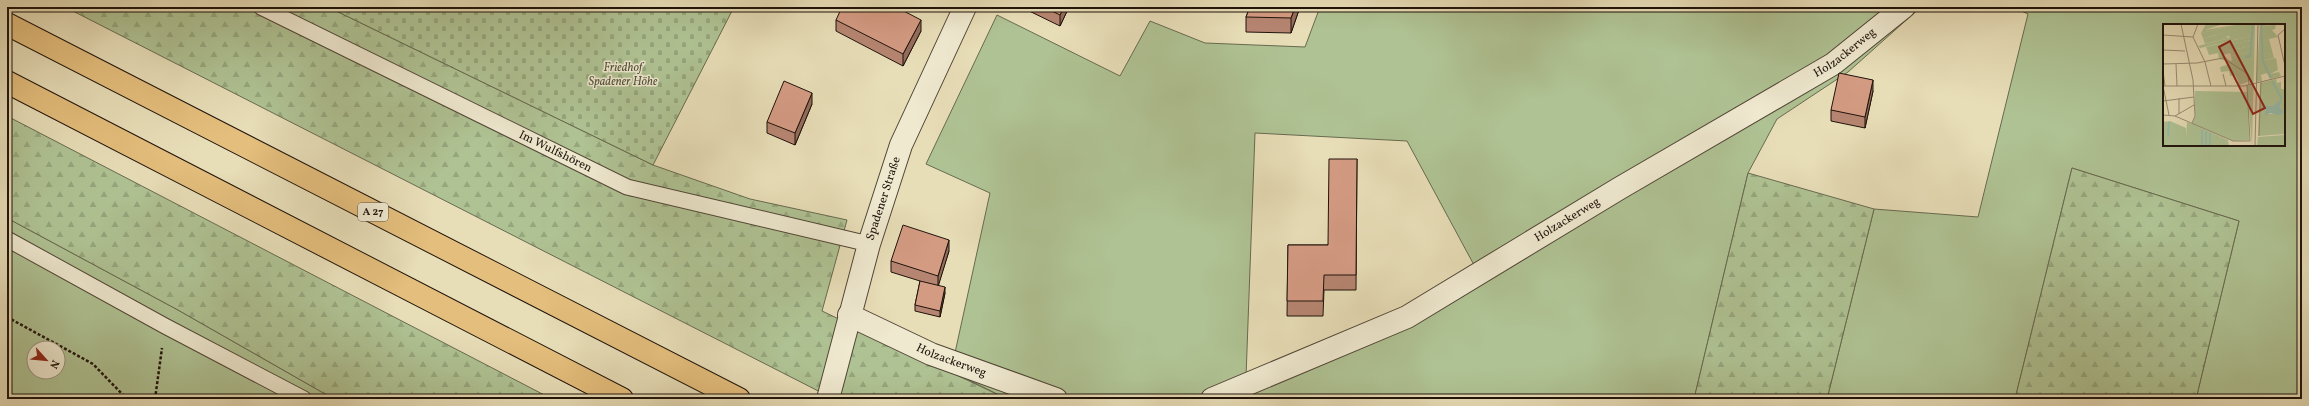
<svg xmlns="http://www.w3.org/2000/svg" width="2309" height="406" viewBox="0 0 2309 406" font-family="Vollkorn,serif">
<style>
.green{fill:#afc293;stroke:#676a4f;fill-rule:evenodd}
.forest{fill:url(#forest-firs);stroke:#676a4f}
.cemetery{fill:url(#cemetery-stones);stroke:#676a4f}
.lines{fill:none;stroke-linecap:round;stroke-linejoin:round}
.service-casing{stroke:#514636;stroke-width:17}
.minor-casing{stroke:#514636;stroke-width:24}
.tertiary-casing{stroke:#514636;stroke-width:24}
.motorway-casing{stroke:#1f130b;stroke-width:24}
.path{stroke:#1f130b;stroke-width:2.5;stroke-dasharray:3 2;stroke-linecap:butt}
.service{stroke:#efe9d0;stroke-width:15}
.minor{stroke:#efe9d0;stroke-width:22}
.tertiary{stroke:#efe9d0;stroke-width:22}
.motorway{stroke:#e4be7c;stroke-width:22}
.wall{fill:#b68571;stroke:#1f130b}
.shaded-wall{fill:#946c5c;stroke:#1f130b}
.building{fill:#d49b83;stroke:#1f130b}
.labels{text-anchor:middle;dominant-baseline:central;stroke-width:3;stroke-linejoin:round;paint-order:stroke}
.shield{fill:#efe9d0;stroke:#5d5346;stroke-width:1}
.shield-label{font-size:11px;font-weight:bold;fill:#1f130b}
.street-label{font-size:12px;fill:#1f130b;stroke:#efe9d0}
.park-label{font-size:12px;font-style:italic;fill:#51503b;stroke:#efe9d0}
.inset-river{fill:none;stroke:#97bcaa;stroke-width:2}
.inset-road{fill:none;stroke:#978c72;stroke-width:1}
.view{fill:#8f2418;fill-opacity:0.15;stroke:#8f2418;stroke-width:2}
.inset-edge{fill:none;stroke:#1f130b;stroke-width:2}
</style>
<defs>
<pattern id="forest-firs" width="22" height="20" patternUnits="userSpaceOnUse"><rect width="22" height="20" fill="#afc293"/><path d="M5 1l3.5 6h-7zM16 11l3.5 6h-7z" fill="#96a67d"/></pattern>
<pattern id="cemetery-stones" width="16" height="16" patternUnits="userSpaceOnUse"><rect width="16" height="16" fill="#afc293"/><path d="M2 7V4a2 2 0 0 1 4 0v3zM10 15v-3a2 2 0 0 1 4 0v3z" fill="#96a67d"/></pattern>
</defs>
<rect width="100%" height="100%" fill="#e7ddb7"/>
<filter id="stains"><feTurbulence type="fractalNoise" baseFrequency=".005" numOctaves="4"/><feColorMatrix values="0 0 0 0 .2 0 0 0 0 .09 0 0 0 0 .02 0 0 0 .5 -.17"/></filter>
<radialGradient id="worn" r=".72"><stop offset=".6" stop-color="#630" stop-opacity="0"/><stop offset="1" stop-color="#630" stop-opacity=".3"/></radialGradient>
<g class="green">
<path d="M1320,7H1921L1848,72L1777,119L1748,173L1694,399H1007L951,371L990,193L926,164L997,15L1120,76L1150,21L1205,43L1305,47ZM1255,133L1407,141L1474,265L1399,311L1246,377Z"/>
<path d="M2013,7H2302V381L2298,399H2196L2239,221L2072,168L2015,399H1827L1874,209L1978,217L2028,14ZM2164,25H2284V145H2164Z"/>
<path d="M7,218L178,310L334,399H7ZM34,348H58V372H34Z"/>
</g>
<g class="forest">
<path d="M65,7H328L653,165L750,199L847,220L822,311L1007,399H834Z"/>
<path d="M7,116L552,399H334L178,310L7,218Z"/>
<path d="M2072,168L2239,221L2196,399H2015Z"/>
<path d="M1748,173L1874,209L1827,399H1694Z"/>
</g>
<path class="cemetery" d="M328,7H734L653,165Z"/>
<g class="lines">
<g class="service-casing">
<g id="service">
<path id="s1" d="M261,7L627,187L869,244"/>
<path d="M7,239L165,326L304,399"/>
</g>
</g>
<g class="minor-casing">
<g id="minor">
<path id="s2" d="M849,315L931,354L1056,399"/>
<path id="s3" d="M1212,399L1407,317L1620,188L1833,64L1904,7"/>
</g>
</g>
<g class="tertiary-casing">
<g id="tertiary">
<path id="s4" d="M828,399L869,244L901,145L965,7"/>
</g>
</g>
<g class="motorway-casing">
<g id="motorway">
<path d="M7,24L739,399"/>
<path d="M7,82L622,399"/>
</g>
</g>
<g class="path">
<path d="M7,317L93,364L127,399"/>
<path d="M155,399L162,348"/>
</g>
<use href="#service" class="service"/>
<use href="#minor" class="minor"/>
<use href="#tertiary" class="tertiary"/>
<use href="#motorway" class="motorway"/>
</g>
<g class="wall">
<path d="M1021,7H1069L1060,26Z"/>
<path d="M1250,7H1300L1291,33L1246,32V17Z"/>
<path d="M836,20L921,31L903,66L836,31Z"/>
<path d="M1873,91L1865,128L1831,121V110Z"/>
<path d="M812,104L795,145L767,133V122Z"/>
<path d="M1357,159L1356,290H1324L1323,316H1287L1288,245H1328Z"/>
<path d="M949,251L938,285L945,293L940,317L915,311V305L920,281L891,272V261Z"/>
</g>
<g class="shaded-wall">
<path d="M1064,7H1069L1060,26V15Z"/>
<path d="M1295,7H1300L1291,33V18Z"/>
<path d="M921,20V31L903,66V54Z"/>
<path d="M1873,80V91L1865,128V117Z"/>
<path d="M812,93V104L795,145V133Z"/>
<path d="M949,240V251L938,287V276Z"/>
<path d="M945,287V293L940,317V311Z"/>
</g>
<g class="building">
<path d="M842,7H896L921,20L903,54L836,20Z"/>
<path d="M1044,7H1064L1060,15Z"/>
<path d="M1250,7H1295L1291,18L1246,17Z"/>
<path d="M1839,73L1873,80L1865,117L1831,110Z"/>
<path d="M784,81L812,93L795,133L767,122Z"/>
<path d="M1329,159H1357L1356,275H1324L1323,301H1287L1288,245H1328Z"/>
<path d="M903,225L949,240L938,276L891,261Z"/>
<path d="M920,281L945,287L940,311L915,305Z"/>
</g>
<g class="labels">
<rect class="shield" x="358" y="203" width="30" height="18" rx="3"/>
<g class="shield-label">
<text x="373" y="212">A 27</text>
</g>
<g class="street-label">
<text stroke="none"><textPath href="#s3" startOffset="723">Holzackerweg</textPath></text>
<text stroke="none"><textPath href="#s1" startOffset="328">Im Wulfshören</textPath></text>
<text stroke="none"><textPath href="#s4" startOffset="208">Spadener Straße</textPath></text>
<text stroke="none"><textPath href="#s3" startOffset="399">Holzackerweg</textPath></text>
<text stroke="none"><textPath href="#s2" startOffset="112">Holzackerweg</textPath></text>
</g>
<g class="park-label">
<text x="623" y="68">Friedhof<tspan x="623" dy="14">Spadener Höhe</tspan></text>
</g>
</g>
<g transform="translate(2163 24)">
<rect width="122" height="122" fill="#e7ddb7"/>
<path d="M43,0L57,1L42,6L77,0L38,9ZM113,0L112,5L109,6L115,13L106,15L111,34L98,37V3ZM54,11L67,14L42,20L40,14ZM88,12V16L63,22L64,27L88,22L87,28L68,32L67,29L60,31L67,37L87,32V57L76,61L75,56L72,51L67,52L66,47L58,48L57,43L64,41L63,37L56,35L55,29L46,31L43,23ZM113,55L114,59L118,58V65H122V88L119,89L117,83L118,76L109,82L103,81L102,85L106,90L122,89V110L95,112L97,59ZM7,97L23,104V113L36,103L65,116L66,122H0V98ZM122,111V122H94L95,113Z" fill="#afc293"/>
<path d="M77,0H92L89,122L84,62L87,61V33L69,37L68,32L87,28L88,22L64,27L63,22L88,16V12L37,24L35,22L67,14L66,12L53,15V11L40,14L38,9ZM97,0H109L98,3V37L113,34L115,46L107,50L116,48L118,52L107,55L104,49L98,51L99,57L93,58Z" fill="#afc293"/>
<path d="M32,67L85,68L86,116L70,117L36,103L35,114L23,113L24,98L29,100L32,93Z" fill="#afc293"/>
<path d="M119,75L117,83L122,89L115,91L107,89L102,92L103,81L109,82Z" fill="#97bcaa"/>
<path class="inset-river" d="M98,0L100,38L108,54M82,33L87,32L90,0M109,57L119,75M39,106V122M43,107V122M47,109V122M5,113L6,98"/>
<path class="inset-road" d="M18,0L30,56L32,92L29,99M35,0L30,13L42,38L48,62M122,5L115,11L122,42M0,11L30,13M0,26L22,27M0,40L34,39L60,34L85,50L86,61M13,40L14,62M0,47L2,62M60,50L63,62M0,62H81L122,52M0,62L6,91M16,74V90M0,77L31,73M0,91L12,92L70,117H87L84,61M12,92L31,81M96,112L98,58M92,122L95,0"/>
<path class="view" d="M67,17L102,84L90,90L56,23Z"/>
<rect width="122" height="122" class="inset-edge"/>
</g>
<rect width="2309" height="406" fill="none" stroke="#e7ddb7" stroke-width="24"/>
<rect x="8" y="8" width="2293" height="390" fill="none" stroke="#1f130b" stroke-width="2"/>
<rect x="12" y="12" width="2285" height="382" fill="none" stroke="#1f130b"/>
<g transform="translate(46 360) rotate(117)"><circle r="19" fill="#efe9d0" stroke="#9c9381"/>
<path d="M0-3L7 15L0 10L-7 15Z" fill="#8f2418"/>
<text y="-6" font-size="11" font-weight="bold" text-anchor="middle" fill="#1f130b">N</text>
</g>
<rect width="100%" height="100%" filter="url(#stains)"/>
<rect width="100%" height="100%" fill="url(#worn)"/>
</svg>
